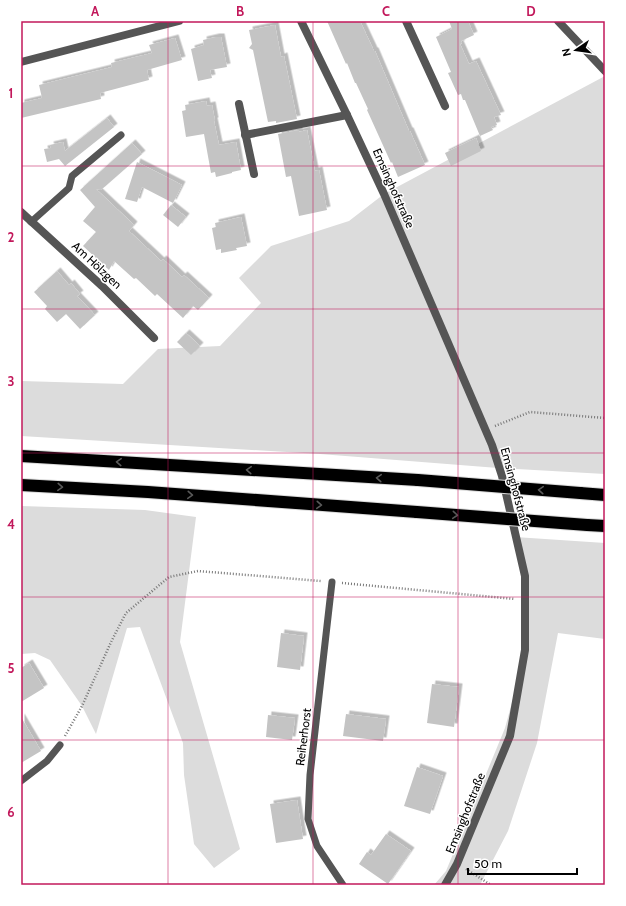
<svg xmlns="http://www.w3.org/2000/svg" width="626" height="906" viewBox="0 0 626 906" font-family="Cabin,sans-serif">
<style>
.green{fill:#dcdcdc}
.building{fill:#c4c4c4;filter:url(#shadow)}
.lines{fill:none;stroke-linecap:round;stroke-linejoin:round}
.motorway-casing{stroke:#dbdbdb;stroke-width:14}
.path{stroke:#777;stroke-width:2.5;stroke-dasharray:1 2;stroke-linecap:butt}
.service{stroke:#555;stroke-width:7}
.minor{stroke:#555;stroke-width:8}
.motorway{stroke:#000;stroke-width:12}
.motorway-bridge-casing{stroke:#dbdbdb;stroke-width:14;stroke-linecap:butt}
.motorway-bridge{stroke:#000;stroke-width:12}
.oneway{stroke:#595959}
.grid{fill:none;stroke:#c2185b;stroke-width:1;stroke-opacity:0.55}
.labels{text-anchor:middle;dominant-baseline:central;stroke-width:3;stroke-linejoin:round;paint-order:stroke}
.street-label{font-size:12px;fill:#000;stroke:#fff}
.neatline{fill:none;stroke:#c2185b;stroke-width:1.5}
.grid-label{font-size:13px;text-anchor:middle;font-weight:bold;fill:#c2185b}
</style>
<defs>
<filter id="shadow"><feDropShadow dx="3.5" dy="-3.5" stdDeviation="0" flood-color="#0004"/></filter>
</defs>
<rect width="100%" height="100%" fill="#fff"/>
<g class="green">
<path d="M605,76V474L498,468L320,454L21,436V381L123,384L158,349L220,346L261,303L239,278L271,246L349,221L384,194Z"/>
<path d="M21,506L145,510L196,517L180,642L240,849L214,868L194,844L184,775L183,743L140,627L127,628L96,734L82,706L50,660L35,653L21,654Z"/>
<path d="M515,537L605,543V639L558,633L537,743L508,831L480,885H434L446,871L505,728L528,643V576Z"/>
</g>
<g class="building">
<path d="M327,21H360L374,51H375L409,131H410L425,165L398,177L392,162L391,163L367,110L368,109L356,83H355L347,63L346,64Z"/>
<path d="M449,21H468L474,35L461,41L462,43L460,44L469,64L476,61L501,115L494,117L497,125L491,127L493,130L480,136L465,100H463L461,94L458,95L448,73L451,72L436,37L452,29Z"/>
<path d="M275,25L281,57L284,56L297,119L276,123V121L268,122L253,50L249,48L252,44L249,30Z"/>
<path d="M216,37H221L227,67L210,70L212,78L198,81L191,49L204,45L203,40Z"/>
<path d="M175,38L182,60L147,70L149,80L100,93L101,99L21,118V103L42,98L39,85L112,67L111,63L152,53L149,45Z"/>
<path d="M206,101L207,106L212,105L215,121H214L219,145L236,142L241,170L232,172V173L216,177L215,172L211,173L204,134L186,137L182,111L186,110L185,105Z"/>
<path d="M107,118L114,127L65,166L59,159L47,162L44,149L51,148L50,145L63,142L65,151Z"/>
<path d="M299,130V132L307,130L315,171L319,170L327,210L299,216L291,176L286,177L278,134Z"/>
<path d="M476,138L481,151L451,166L445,153Z"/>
<path d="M132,143L142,154L101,190L96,189L134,225L129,231L161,261L163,259L182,277L184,275L209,298L198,310L193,306L183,318L157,294L155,296L136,278L134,279L114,261L109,270L83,246L96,232L83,221L95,207L80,190Z"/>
<path d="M137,162L182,185L173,203L142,187L137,202L125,199Z"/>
<path d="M171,205L186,217L178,227L163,215Z"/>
<path d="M241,217L247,246L236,248L237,250L221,253V249L216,250L212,228L216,227L215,223Z"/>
<path d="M57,271L69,285L71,283L80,294L77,296L95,315L80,329L66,314L57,322L45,309L47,306L34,292Z"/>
<path d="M186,333L200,346L191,355L177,342Z"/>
<path d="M281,633L304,636L300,670L277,667Z"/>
<path d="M29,663L44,688L21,702V668Z"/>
<path d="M432,684L459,687L454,727L427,723Z"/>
<path d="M346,714L386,719L383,741L343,736Z"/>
<path d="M268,715L295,718L292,740L266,737Z"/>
<path d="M21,717L41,751L21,763Z"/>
<path d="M417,767L443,776L430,814L404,806Z"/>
<path d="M297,800L303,839L276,843L270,804Z"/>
<path d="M386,834L411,851L388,884L359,864L367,852L371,855Z"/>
</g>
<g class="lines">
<g class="motorway-casing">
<g id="motorway">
<path d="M21,456L418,480"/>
<path d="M21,485L148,492L417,512"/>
<path d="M580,493L605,495"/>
<path d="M587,525L605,526"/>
</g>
</g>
<g class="path">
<path d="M495,426L530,412L605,418"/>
<path d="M342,583L515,599"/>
<path d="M65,736L82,706L112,640L126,613L169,577L198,571L321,581"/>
<path d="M466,869L491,885"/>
</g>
<g class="service">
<path d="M31,222L69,188L72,176L121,135"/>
<path d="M332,582L310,775L308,819L317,846L343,885"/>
<path d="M21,781L47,761L60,745"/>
</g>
<g class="minor">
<path d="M301,21L347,115L384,194L492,445L502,476L525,576V650L510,736L457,864L445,885"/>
<path d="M406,21L445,106"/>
<path d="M558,21L605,71"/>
<path d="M21,62L179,21"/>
<path d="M239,104L254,174"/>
<path d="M245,135L347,115"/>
<path d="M21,212L102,286L154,338"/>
</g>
<use href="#motorway" class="motorway"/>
<g class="motorway-bridge-casing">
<g id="motorway-bridge">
<path d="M418,480L580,493"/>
<path d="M417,512L587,525"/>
</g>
</g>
<use href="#motorway-bridge" class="motorway-bridge"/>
</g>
<defs><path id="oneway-chevron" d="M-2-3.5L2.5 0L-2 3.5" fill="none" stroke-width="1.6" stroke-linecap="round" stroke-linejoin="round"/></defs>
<g class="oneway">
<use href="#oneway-chevron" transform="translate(119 462) rotate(-177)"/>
<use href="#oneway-chevron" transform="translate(249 470) rotate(-176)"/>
<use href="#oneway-chevron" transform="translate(379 478) rotate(-176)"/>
<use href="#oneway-chevron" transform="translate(60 487) rotate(3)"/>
<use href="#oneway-chevron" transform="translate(541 490) rotate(-176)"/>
<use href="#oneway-chevron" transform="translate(190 495) rotate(4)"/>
<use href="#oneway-chevron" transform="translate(319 505) rotate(4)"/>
<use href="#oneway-chevron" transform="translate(455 515) rotate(5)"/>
</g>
<path class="grid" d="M168,21V885M313,21V885M458,21V885M21,166H605M21,309H605M21,453H605M21,597H605M21,740H605"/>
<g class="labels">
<g class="street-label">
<text transform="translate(394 188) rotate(66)">Emsinghofstraße</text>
<text transform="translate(97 265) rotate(43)">Am Hölzgen</text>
<text transform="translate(516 489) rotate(75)">Emsinghofstraße</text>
<text transform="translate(303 737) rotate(-83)">Reiherhorst</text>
<text transform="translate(465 813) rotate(-68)">Emsinghofstraße</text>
</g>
</g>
<rect width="626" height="906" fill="none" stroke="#ffffff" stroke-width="44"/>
<g transform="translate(576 50) rotate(257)" stroke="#ffffff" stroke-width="3" paint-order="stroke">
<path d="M0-3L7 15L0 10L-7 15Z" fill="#000000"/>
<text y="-6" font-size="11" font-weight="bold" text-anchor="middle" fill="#000000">N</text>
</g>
<path d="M468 868v6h109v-6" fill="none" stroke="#000000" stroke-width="2"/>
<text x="474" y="868" font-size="12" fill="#000000" stroke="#ffffff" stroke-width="3" paint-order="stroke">50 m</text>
<rect x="22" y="22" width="582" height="862" class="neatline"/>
<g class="grid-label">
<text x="95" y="16">A</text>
<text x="240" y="16">B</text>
<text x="386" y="16">C</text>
<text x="531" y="16">D</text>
<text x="11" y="98">1</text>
<text x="11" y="242">2</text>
<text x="11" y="386">3</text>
<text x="11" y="529">4</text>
<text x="11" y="673">5</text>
<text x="11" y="817">6</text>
</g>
</svg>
